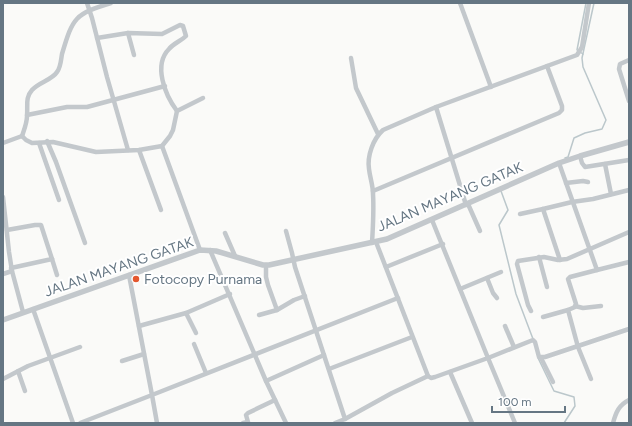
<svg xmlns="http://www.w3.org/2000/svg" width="632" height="426" viewBox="0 0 632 426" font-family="Figtree,sans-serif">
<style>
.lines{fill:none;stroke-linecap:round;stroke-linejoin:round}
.stream{stroke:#bbc7cb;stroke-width:1.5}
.minor{stroke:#c3c8cc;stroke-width:4.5}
.tertiary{stroke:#c3c8cc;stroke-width:5.5}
.poi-dot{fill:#e4572e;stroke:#fff;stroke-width:1.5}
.labels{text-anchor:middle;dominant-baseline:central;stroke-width:4;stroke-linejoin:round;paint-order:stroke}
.street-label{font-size:14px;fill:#657683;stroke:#fff}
.poi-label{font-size:14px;fill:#657683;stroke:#fff;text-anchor:start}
</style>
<rect width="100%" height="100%" fill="#fafaf8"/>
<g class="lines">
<g class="stream">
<path d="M583,54L577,50L586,3"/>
<path d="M565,158L568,157L574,138L585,133L602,129L606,120L583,67L582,58L594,3"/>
<path d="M501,191L508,210L499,225L516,294L533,339"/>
<path d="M538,358L554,391L574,397L575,406L564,423"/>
</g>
<g class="minor">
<path d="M87,3L92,18L107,77L128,150"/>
<path d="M460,3L491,87"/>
<path d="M128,33L134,55"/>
<path d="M97,38L128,33L162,34L180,25L183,26L186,36C181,41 174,43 169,49C153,65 165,95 177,111"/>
<path d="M351,58L356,88L378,134"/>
<path d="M629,60L620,64L619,69L629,101"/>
<path d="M436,107L577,55L582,47L589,3"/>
<path d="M27,115L67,107H87L165,86"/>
<path d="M22,136C24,130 27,123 27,116C28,105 25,98 32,90C39,82 52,80 57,72C61,67 61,59 62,54C73,17 75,14 111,3"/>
<path d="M47,141L56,162L85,243"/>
<path d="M3,143L22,136L26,140L32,143L53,142L96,152L139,150L162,146L200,250"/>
<path d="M39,143L59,200"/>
<path d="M162,146L170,136L173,130L177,111L203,98"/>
<path d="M139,150L161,210"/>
<path d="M580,156L582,163L585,167L629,160"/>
<path d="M559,163L597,270L629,262"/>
<path d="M605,164L611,194"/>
<path d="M566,183L583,181L588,182"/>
<path d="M373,191L559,113L562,110V106L547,66"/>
<path d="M3,197L9,252L12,271L23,312"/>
<path d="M468,204L480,231"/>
<path d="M520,214L543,209"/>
<path d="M7,230L35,225H41L52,259L11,268"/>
<path d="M286,231L292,253L295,267L345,419L335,423"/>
<path d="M225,233L235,256"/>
<path d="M376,242L428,376"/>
<path d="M372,243C373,227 374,210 373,194C373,185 370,178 369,169C367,156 373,139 383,130L436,107L466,205"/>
<path d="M210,250L266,381L286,423"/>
<path d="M539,257L547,287"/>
<path d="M52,259L57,275"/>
<path d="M560,260L543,209L572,202L593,199L629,190"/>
<path d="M266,265V277L268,285L277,310"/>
<path d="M386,267L443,244"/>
<path d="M3,274L12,271"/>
<path d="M487,278L493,293L497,298"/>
<path d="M460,289L501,272"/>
<path d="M575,306L583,308L601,306"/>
<path d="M33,309L73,423"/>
<path d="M531,311L528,305L517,264L518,261L544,257L558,260L567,259L629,232"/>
<path d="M186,313L196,333"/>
<path d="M259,315L277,310L294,300L305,296"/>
<path d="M543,317L568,310"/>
<path d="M139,326L186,313L230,294"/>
<path d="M505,326L514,347"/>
<path d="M194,344L206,373"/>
<path d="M541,358L553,382"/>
<path d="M122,361L144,354"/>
<path d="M329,369L412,337"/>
<path d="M18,371L25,391"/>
<path d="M450,372L472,423"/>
<path d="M3,379L28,366L80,347"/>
<path d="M591,379L578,347L568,310L575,307L576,304L568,279L570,277L597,270"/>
<path d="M266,381L324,355"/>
<path d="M345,419L392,393L428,376L431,378L435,377L488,358L432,220"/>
<path d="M80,423L152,395L129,275"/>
<path d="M157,423L152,395L398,298"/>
<path d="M243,423L248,422L246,415L248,413L275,400"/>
<path d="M515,423L488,358L533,340L535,342L539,357H545L629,329"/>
<path d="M613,423C616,412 619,405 629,400"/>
</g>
<path class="tertiary" d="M3,320L200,250L216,251L263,265H269L387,239L559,163L580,156L629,142"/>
</g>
<circle class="poi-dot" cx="136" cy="279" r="4"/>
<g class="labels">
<g class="street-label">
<text transform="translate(450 197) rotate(-23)">JALAN MAYANG GATAK</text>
<text transform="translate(119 267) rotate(-19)">JALAN MAYANG GATAK</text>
</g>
<g class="poi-label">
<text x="144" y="279">Fotocopy Purnama</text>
</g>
</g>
<rect width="632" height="426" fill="none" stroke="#657683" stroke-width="8"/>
<path d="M492 406v6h73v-6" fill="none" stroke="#657683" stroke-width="2"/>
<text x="498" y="406" font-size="12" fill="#657683" stroke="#ffffff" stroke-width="3" paint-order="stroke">100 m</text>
</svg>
